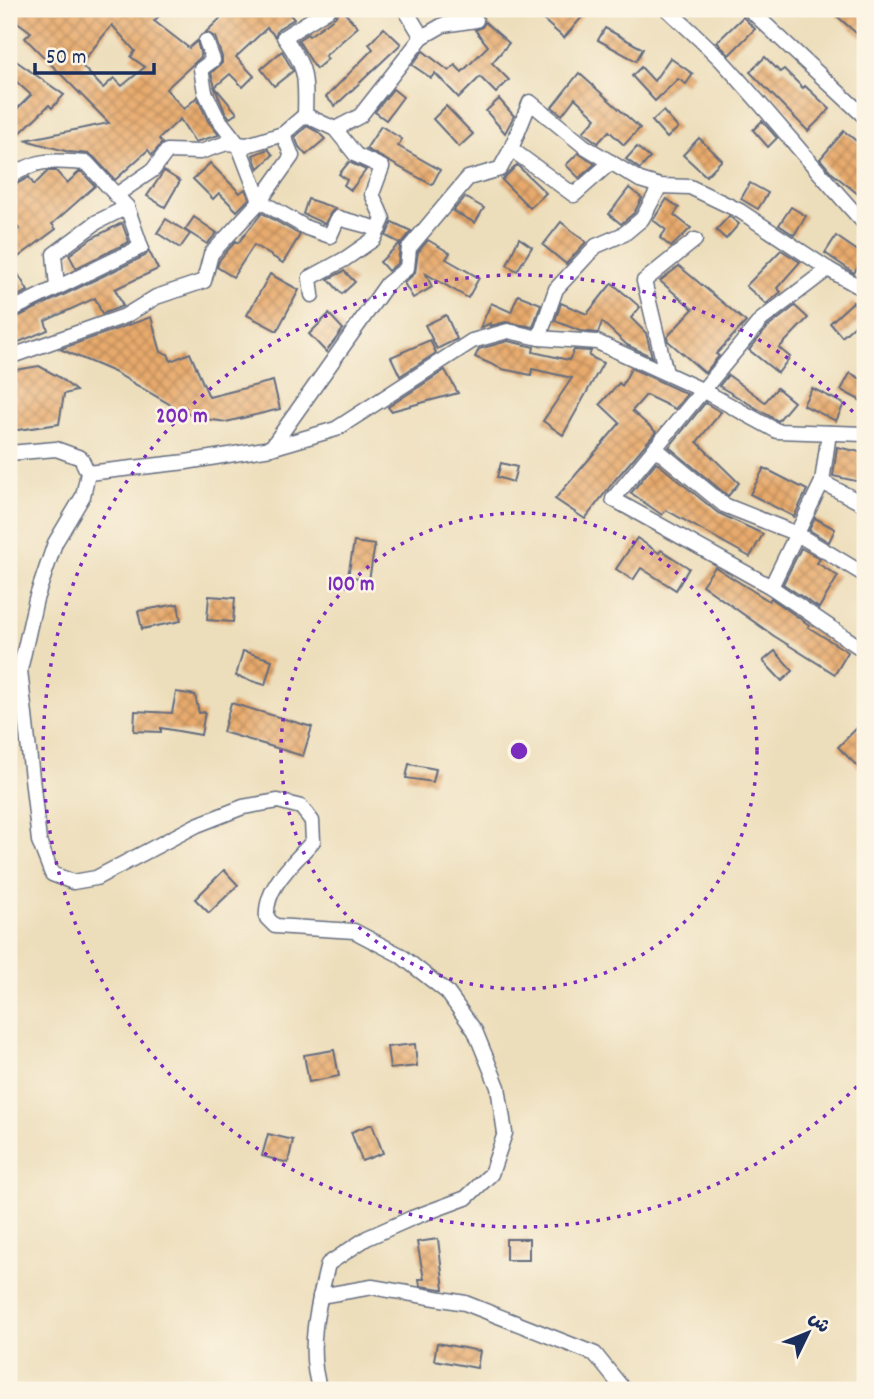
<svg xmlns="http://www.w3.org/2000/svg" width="874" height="1399" viewBox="0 0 874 1399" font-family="Dekko,'Playpen Sans Arabic',sans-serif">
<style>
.building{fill:url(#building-cross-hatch);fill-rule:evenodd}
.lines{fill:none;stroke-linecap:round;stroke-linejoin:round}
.street-casing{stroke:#646c7f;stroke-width:17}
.street{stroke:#fff;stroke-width:14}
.ring{fill:none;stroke:#7b2cbf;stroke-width:3.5;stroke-dasharray:3.5 7}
.centre{fill:#7b2cbf;stroke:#fcf5e5;stroke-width:3.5}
.ring-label{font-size:21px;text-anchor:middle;font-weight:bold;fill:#7b2cbf;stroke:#fcf5e5;stroke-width:5;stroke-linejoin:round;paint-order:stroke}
</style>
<defs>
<pattern id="building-cross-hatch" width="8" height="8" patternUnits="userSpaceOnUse" patternTransform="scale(1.75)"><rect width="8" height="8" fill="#e8aa6c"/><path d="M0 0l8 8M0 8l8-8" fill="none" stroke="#bb8b5c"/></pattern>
</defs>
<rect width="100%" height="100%" fill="#fcf5e5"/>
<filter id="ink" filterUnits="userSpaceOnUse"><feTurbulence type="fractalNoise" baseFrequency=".0143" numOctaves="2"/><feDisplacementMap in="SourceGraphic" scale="14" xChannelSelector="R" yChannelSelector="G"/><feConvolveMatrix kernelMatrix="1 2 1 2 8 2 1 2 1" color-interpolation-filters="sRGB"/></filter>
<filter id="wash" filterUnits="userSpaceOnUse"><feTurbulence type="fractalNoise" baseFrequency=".00686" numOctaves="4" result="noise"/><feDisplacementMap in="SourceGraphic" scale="28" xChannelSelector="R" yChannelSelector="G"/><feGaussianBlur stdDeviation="1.57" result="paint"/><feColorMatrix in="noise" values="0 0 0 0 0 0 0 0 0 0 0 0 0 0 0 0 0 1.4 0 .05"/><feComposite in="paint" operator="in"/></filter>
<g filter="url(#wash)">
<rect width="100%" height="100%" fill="#eddebb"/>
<g id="blocks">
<g class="building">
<path d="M9,9H166L154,21L189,48L197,41L201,57L166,89L184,109L197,97L208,121L219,135L195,142L180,119L159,139L162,143L152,155L148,150L115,180L94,157L89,154L69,152L25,140L109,123L25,38L31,32L9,16ZM112,25L135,51L131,57L145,67L122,86L114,78L103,88L82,66L85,63L83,61Z"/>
<path d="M230,9H285L294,19L278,29L275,36L267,28L236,57L254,76L243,87L230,74L215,87L211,73L222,63V57L215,37L206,32Z"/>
<path d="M341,9L358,27L325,56L328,59L316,69L298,40L307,34L309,36L335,17Z"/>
<path d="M531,9H589L564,38Z"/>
<path d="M829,9H865V41Z"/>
<path d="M743,17L755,29L729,55L717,42Z"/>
<path d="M485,22L509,43L492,63L509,80L496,93L480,77L459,98L435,73L431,78L412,65L423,51L449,71L455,65L462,72L488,46L475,30L482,27Z"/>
<path d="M384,28L401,44L335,106L326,97L373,49L369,44Z"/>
<path d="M605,28L643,49L636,61L598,40Z"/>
<path d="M282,51L293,71L274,86L261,69Z"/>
<path d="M9,56L64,95L52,108L49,105L15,138L9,132V117L31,95L9,75Z"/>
<path d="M765,57L780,72L784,69L803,88L805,86L830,109L808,131L750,72Z"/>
<path d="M670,58L693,74L686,84L678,79L655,101L632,76L641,67L654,81Z"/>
<path d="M579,73L640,128L624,145L609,131L598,143L583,132L596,118L575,98L562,115L552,107Z"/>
<path d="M214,86L237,113L230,118L225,112Z"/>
<path d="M393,89L403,97L386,120L375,112Z"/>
<path d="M499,99L514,116L505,133L486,111Z"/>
<path d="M446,106L473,134L459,147L433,119Z"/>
<path d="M663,111L678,128L667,138L652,121Z"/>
<path d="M762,121L777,138L768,147L753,130Z"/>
<path d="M307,126L318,132L325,139L306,155L299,147L295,137Z"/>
<path d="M381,126L402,139L398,146L440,170L432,185L366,149Z"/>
<path d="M844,131L865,148V186L858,194L832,173L820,159Z"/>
<path d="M699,138L722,160L706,176L683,155Z"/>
<path d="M637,147L650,158L640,169L626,159Z"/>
<path d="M268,149L273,155L258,169L253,155Z"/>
<path d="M578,153L595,164L579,178L566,165Z"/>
<path d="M349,162L366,170L351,190L344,185L347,180L339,174Z"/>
<path d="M210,163L240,193L245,189L249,199L237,211L219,193L213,199L193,179Z"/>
<path d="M517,165L546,193L530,208L502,180Z"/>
<path d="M48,171H56L67,183L79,172H82L95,186L52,224L56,229L9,264V236L19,229L9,215V188L29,177L34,185Z"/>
<path d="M164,171L180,181L165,207L147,196Z"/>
<path d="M750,183L768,193L758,209L741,199Z"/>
<path d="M629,188L642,198L634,213L621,224L609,214Z"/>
<path d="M465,197L484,208L475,223L453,211Z"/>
<path d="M308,199L335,208L330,214L325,224L303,214Z"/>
<path d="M667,199L679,208L674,215L691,228L671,247L660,238L666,230L653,220Z"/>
<path d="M791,207L806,216L794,235L779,225Z"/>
<path d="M262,213L300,235L283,263L254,245L233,277L217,267L220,259L236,241L238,243Z"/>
<path d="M729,216L739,224L726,239L716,230Z"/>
<path d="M194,217L217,233L207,244L185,230Z"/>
<path d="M166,219L190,234L180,248L157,233Z"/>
<path d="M392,222L411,231L400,246L398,263L388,271L380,262L400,243L386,236Z"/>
<path d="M561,222L586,242L566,264L543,245Z"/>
<path d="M122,223L129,242L76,268L69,255L92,238Z"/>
<path d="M836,236L865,256L854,273L825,253Z"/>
<path d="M519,238L532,247L517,271L507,265Z"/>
<path d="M428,240L450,253L446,259L479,278L468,298L426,274L432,287L413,298L404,283L415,273L418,252Z"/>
<path d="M781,250L800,262L777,288L781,292L766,304L746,286Z"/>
<path d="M149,251L158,269L115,289L123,306L102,314L95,298L45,321L48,330L9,346V321L145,256Z"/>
<path d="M679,266L746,322L716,354L719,356L705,373L668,341L667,337L693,309L660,281Z"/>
<path d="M344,271L355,282L342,294L328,279Z"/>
<path d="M18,274L28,291L9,300V279Z"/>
<path d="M270,274L299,290L277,331L247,315Z"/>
<path d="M612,283L640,307L631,318L646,333L652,357L627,345L602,322L598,333L580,331L555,321L561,303L587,314Z"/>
<path d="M518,295L541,304L533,327L506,322L490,326L491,323L480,328L491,303L511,312Z"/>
<path d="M853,302L865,316L842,337L830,323Z"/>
<path d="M795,306L808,318L779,348L790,357L778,373L749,350L768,327Z"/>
<path d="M329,314L343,329L326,352L309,334Z"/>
<path d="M446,315L457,339L437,349L425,325Z"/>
<path d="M151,317L161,352L168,354L171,361L190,353L209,397L273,381L280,409L226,422L199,418L178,409L114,372L60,349Z"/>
<path d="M430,340L436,353L400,376L391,357Z"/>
<path d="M508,341L534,347L533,352L569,360L574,350L591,351L589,356L603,363L563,435L543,421L572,378L532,369L531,375L502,369L475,357L479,349Z"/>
<path d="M39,366L59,377L76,391L64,394L59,424L18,430L9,428V371Z"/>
<path d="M631,368L687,394L675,409L646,395L632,411L656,432L615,480L585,519L555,499L620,423L600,404L619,383L622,386Z"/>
<path d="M445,370L458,393L391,411L388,407Z"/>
<path d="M850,373L865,381V403L841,390Z"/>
<path d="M728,375L765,402L777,388L794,402L778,421L719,386Z"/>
<path d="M812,388L844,404L836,421L803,405Z"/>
<path d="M705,403L721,412L697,442L739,483L728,496L669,447Z"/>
<path d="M837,447L865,453V483L833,476Z"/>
<path d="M656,462L718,513L763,534L750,557L666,510L662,515L631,493Z"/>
<path d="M501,463L517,467L513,482L497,477Z"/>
<path d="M764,468L807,490L794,517L750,494Z"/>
<path d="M815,518L835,529L829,542L809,530Z"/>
<path d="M637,538L659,553L661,550L689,568L676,590L641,568L633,580L616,569Z"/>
<path d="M354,542L375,545L369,580L348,576Z"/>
<path d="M801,548L820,559L817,563L838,576L819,608L783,584Z"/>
<path d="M715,567L769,601L771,598L809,625L808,627L848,652L835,674L774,636L702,585Z"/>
<path d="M209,596L235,598L233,622L207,620Z"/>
<path d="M178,604L181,621L142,629L138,611Z"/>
<path d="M243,651L272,660L265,685L236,676Z"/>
<path d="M775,651L793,671L782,681L763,661Z"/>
<path d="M176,692L195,695L199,713L205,712L201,735L161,728V732L134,731L135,711L172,713Z"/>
<path d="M231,703L312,727L303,756L223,732Z"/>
<path d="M865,720V774L838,747Z"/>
<path d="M409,764L436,769L433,782L406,778Z"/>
<path d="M224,870L238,885L209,913L195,899Z"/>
<path d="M415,1044L417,1066L390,1069L387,1047Z"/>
<path d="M334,1050L339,1076L309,1082L304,1055Z"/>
<path d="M372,1124L383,1153L362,1161L351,1132Z"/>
<path d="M268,1134L293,1140L288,1163L262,1156Z"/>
<path d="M438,1239L444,1289H442L420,1286L419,1279H424L417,1242Z"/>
<rect x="506" y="1239" width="23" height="21"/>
<path d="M437,1343L480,1351L477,1368L434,1360Z"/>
</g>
</g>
</g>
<g filter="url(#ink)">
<use href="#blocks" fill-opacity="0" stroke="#646c7f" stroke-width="2"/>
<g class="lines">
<g class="street-casing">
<g id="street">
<path d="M405,9L422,37"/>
<path d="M667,9C685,26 705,43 722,61C771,114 816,171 865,224"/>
<path d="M749,9L865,117"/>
<path d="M206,41L213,60L201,69L205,92L217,117L238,144L260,201L307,228L330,236L338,218L379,229"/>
<path d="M335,129L360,116L422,37L443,25L476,20"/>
<path d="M511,149L574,195L611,162"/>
<path d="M9,178C39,157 52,161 87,163L127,207L141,247L9,311"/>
<path d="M116,195L153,170L167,151L200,152L227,143L247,145L283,134L305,115"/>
<path d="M828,269L761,320L613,499L771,587L865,651"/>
<path d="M57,287L54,254L97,222L127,207"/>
<path d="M312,295L310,278L345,259L374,239L383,219L372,194L382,167L356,155L335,129L305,115C306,77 307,68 284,37L329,9"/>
<path d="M539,338L556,289L596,246L624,234L642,219L660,186"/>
<path d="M9,357L125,316L156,297L204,281L211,254L260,201L292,156L283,134"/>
<path d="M666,373L644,281L695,240"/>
<path d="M271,448L387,284L407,268L409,248L468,178L500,169L511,149L530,102L584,146L640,180L660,186L690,187L740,211L828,269L865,290"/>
<path d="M655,448L724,505L797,534L865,575"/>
<path d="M9,453L56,449L81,458L88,473L83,496L55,543L36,599L20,670L39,841L52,874L73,882L96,878L197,825L243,807L278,801L301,807L312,821L313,841C294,863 264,887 267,918L275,926L354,931L400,955L447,992L475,1031L498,1087L505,1133L491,1174L466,1198L412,1218L367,1238L328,1264C318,1304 306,1350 320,1390"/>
<path d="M88,473L186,462L271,448L336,429L472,341L508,331L539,338L597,342L702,390L777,431L865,434"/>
<path d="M822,482L865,505"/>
<path d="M771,587L822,482L829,433"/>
<path d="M320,1296L372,1287L465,1303L595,1354L624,1390"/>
</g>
</g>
<use href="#street" class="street"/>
</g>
</g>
<g class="ring">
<circle cx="519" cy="751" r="238"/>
<path d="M864 1079A476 476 0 1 1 864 423"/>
</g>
<circle cx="519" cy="751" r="10" class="centre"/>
<g class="ring-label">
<text x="182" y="422">200 m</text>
<text x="351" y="590">100 m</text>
</g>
<rect width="874" height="1399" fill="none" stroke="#fcf5e5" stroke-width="35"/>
<g transform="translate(808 1333) rotate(47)" stroke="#fcf5e5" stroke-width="5" paint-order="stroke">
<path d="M0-5L12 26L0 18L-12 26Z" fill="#1b2f5e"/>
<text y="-10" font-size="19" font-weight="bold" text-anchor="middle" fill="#1b2f5e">ش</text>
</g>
<path d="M35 63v10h119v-10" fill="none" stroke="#1b2f5e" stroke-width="3.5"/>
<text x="46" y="63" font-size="21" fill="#1b2f5e" stroke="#fcf5e5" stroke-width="5" paint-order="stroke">50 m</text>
</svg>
